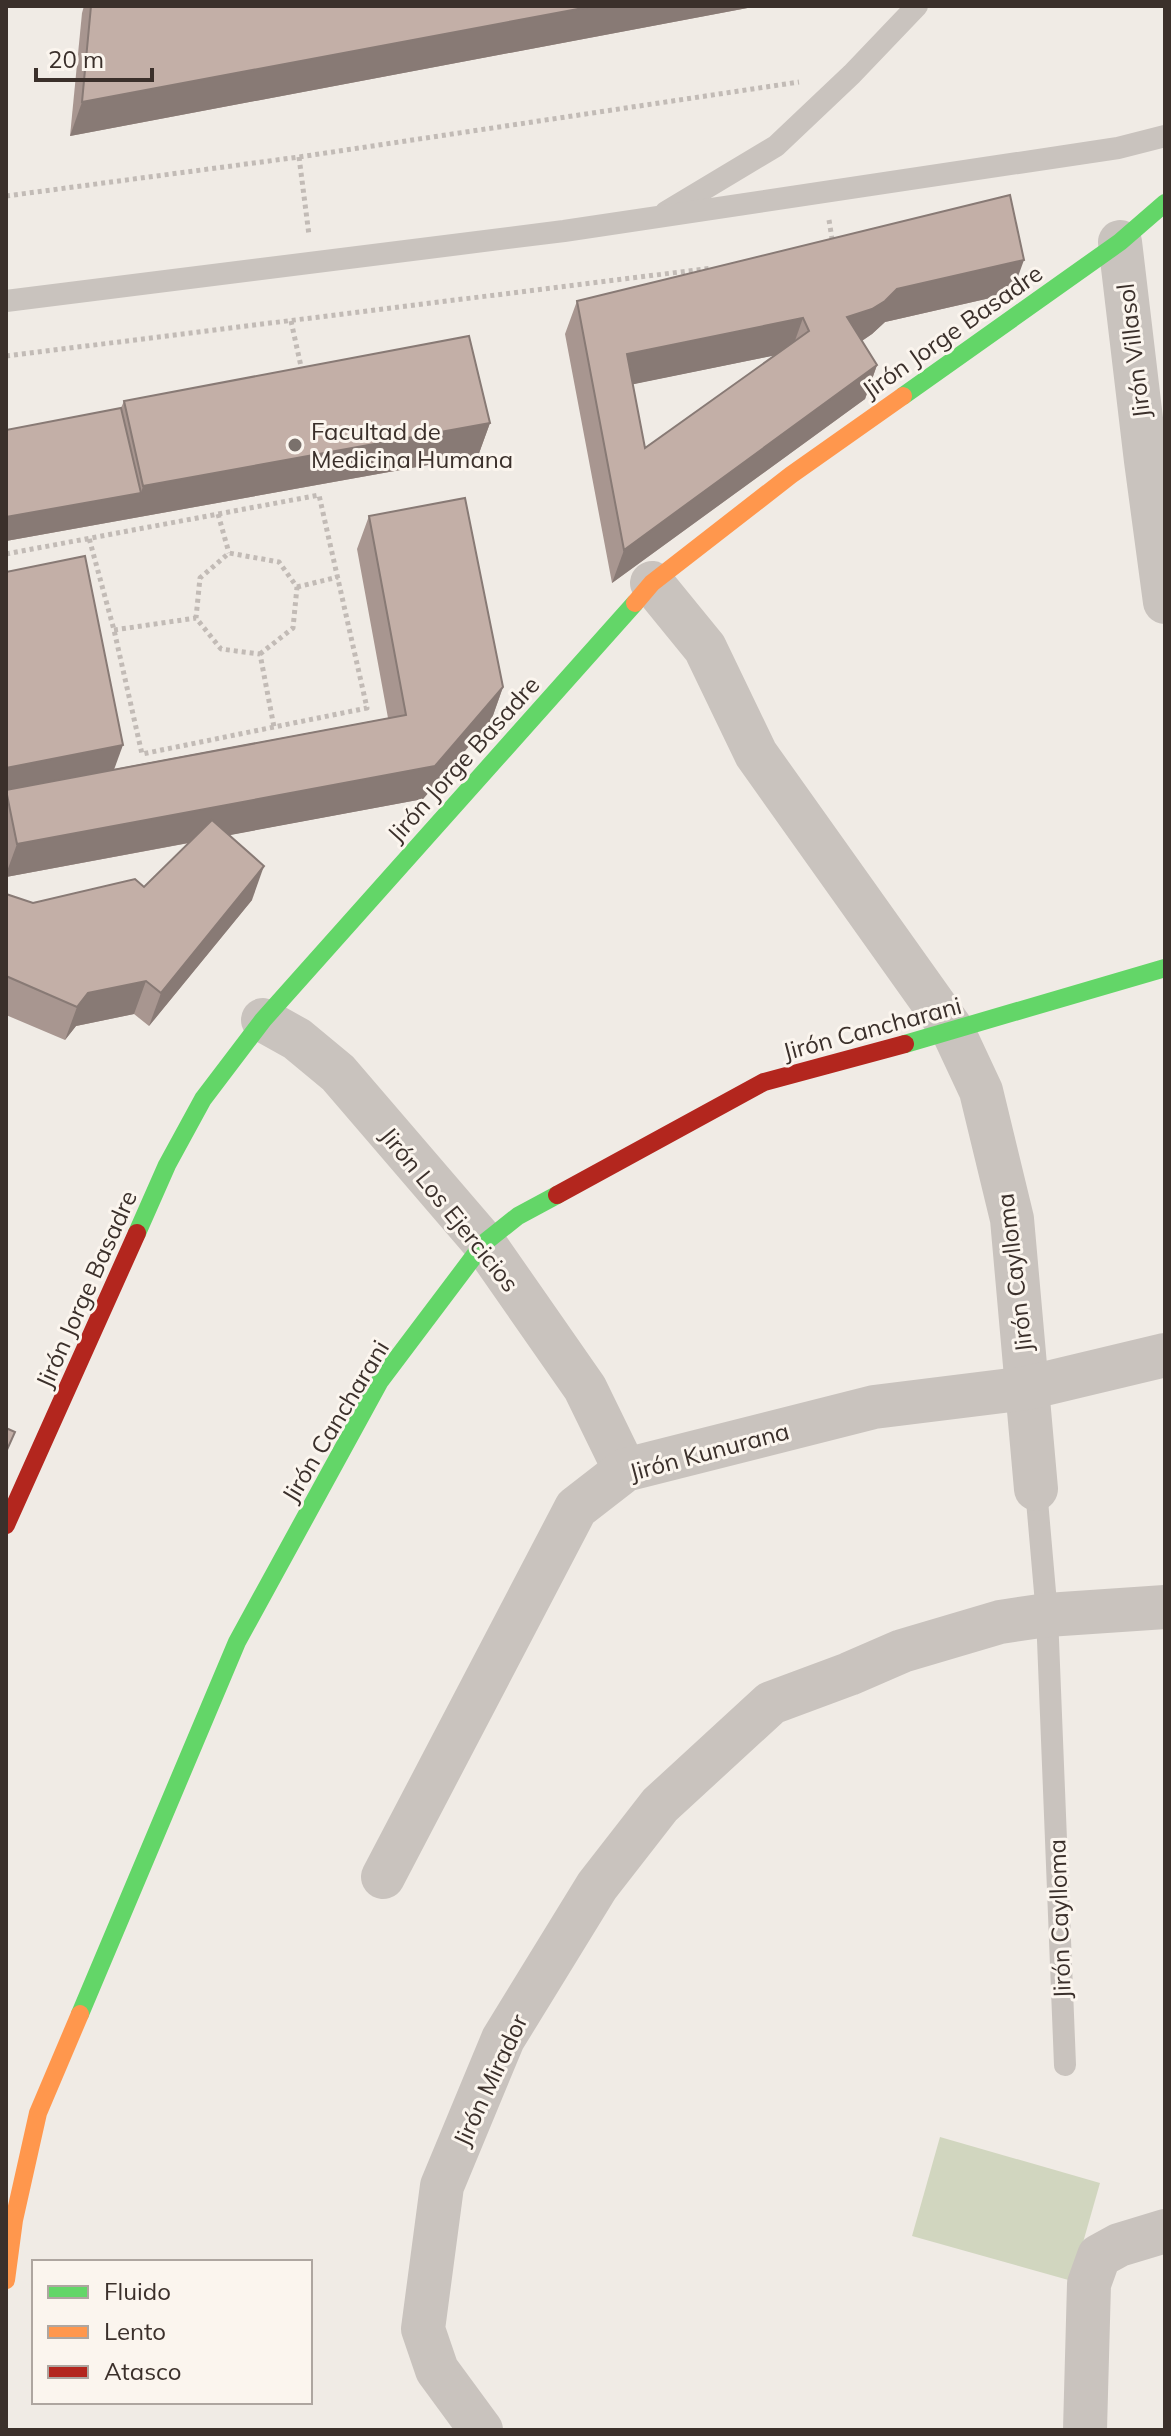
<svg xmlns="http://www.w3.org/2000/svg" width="1171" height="2436" viewBox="0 0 1171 2436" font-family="Mulish,sans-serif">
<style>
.green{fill:#d1d6bf}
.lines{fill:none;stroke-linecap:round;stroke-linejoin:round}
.path{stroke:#c2bbb6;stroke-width:5;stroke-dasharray:4 4;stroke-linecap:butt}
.lane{stroke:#c9c3be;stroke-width:22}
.street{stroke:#c9c3be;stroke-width:44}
.fast{stroke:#63d668;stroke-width:18}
.slow{stroke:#ff974d;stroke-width:18}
.jam{stroke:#b3261e;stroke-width:18}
.wall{fill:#a89690;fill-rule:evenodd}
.shaded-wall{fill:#887a75}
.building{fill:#c3afa7;stroke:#887a75;stroke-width:2;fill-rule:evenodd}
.poi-dot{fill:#7a716c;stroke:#fbf5ee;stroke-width:3}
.labels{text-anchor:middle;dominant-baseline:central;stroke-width:6;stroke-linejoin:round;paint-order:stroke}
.street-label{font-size:24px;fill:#3b302b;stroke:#fbf5ee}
.poi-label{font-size:24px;fill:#3b302b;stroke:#fbf5ee;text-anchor:start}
</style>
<rect width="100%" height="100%" fill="#f0ebe5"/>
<path class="green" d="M940,2137L1100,2183L1072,2281L912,2236Z"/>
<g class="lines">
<g class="path">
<path d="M299,157L309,235"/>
<path d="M6,196L299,157L799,82"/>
<path d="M829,220L833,245"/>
<path d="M291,321L302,371"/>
<path d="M6,356L712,268"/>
<path d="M218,514L229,553"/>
<path d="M6,554L319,495L367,708L142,754L114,630L89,538"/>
<path d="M297,587L338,577"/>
<path d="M114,630L196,618"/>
<path d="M260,654L293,628L297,587L279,562L229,553L200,578L196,618L221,649L260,654L274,727"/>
</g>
<g class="lane">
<path d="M666,212L776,146L852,74L917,6"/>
<path d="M6,301L564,231L1118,148L1165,136"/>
<path d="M1036,1489L1047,1615L1065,2065"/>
</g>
<g class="street">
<path d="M1120,242L1146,461L1165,602"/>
<path d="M652,583L705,648L756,754L953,1031L981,1091L1012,1219L1036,1489"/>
<path d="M263,1020L297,1039L338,1073L484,1243L585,1388L625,1470"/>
<path d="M383,1877L576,1508L625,1470L874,1407L1027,1388L1165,1355"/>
<path d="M481,2430L437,2370L423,2329L442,2186L503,2039L597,1886L660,1805L771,1703L849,1674L902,1651L1000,1622L1047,1615L1165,1607"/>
<path d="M1085,2430L1089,2284L1099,2256L1119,2245L1165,2231"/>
</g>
<g class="fast">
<path d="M903,396L1120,242L1165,203"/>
<path d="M905,1044L1165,968"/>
<path d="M137,1233L167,1165L203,1099L263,1020L635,603"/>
<path d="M80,2014L237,1642L380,1381L484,1243L518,1216L557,1195"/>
</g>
<g class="slow">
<path d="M635,603L652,583L791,475L903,396"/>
<path d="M6,2280L14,2220L38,2113L80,2014"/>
</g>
<g class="jam">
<path d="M557,1195L764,1082L905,1044"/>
<path d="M6,1525L137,1233"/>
</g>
</g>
<g class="wall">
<path d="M84,6H758L70,136L82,13Z"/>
<path d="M1012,293L885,322L872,334L862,341L877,365L865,399L612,583L565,334L577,301ZM776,355L645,448L633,384Z"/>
<path d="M124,401L490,423L478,456L6,541V430L121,408Z"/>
<path d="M369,516L503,687L491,721L423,799L229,835L252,900L149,1026L134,1014L76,1026L65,1040L6,1015V894L33,903L144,887L189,843L6,877V572L114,769L388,718L357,549Z"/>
</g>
<g class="shaded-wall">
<path d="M594,6H758L70,136L82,102Z"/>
<path d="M1024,260L1012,293L885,322L872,334L860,342L847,317L897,289Z"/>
<path d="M803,318L791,352L615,388L627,354Z"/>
<path d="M877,365L865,399L612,583L624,550Z"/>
<path d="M490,423L478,456L6,541V517L141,493L143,486Z"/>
<path d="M503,687L491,721L423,799L6,877V874L17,844Z"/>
<path d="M123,745L111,778L6,790V768Z"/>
<path d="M264,866L252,900L149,1026L161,993Z"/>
<path d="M146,981L134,1014L76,1026L65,1040L77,1007L88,993Z"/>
</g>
<g class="building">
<path d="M91,6H594L82,102Z"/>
<path d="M1010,195L1024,260L897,289L885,301L872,309L847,317L877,365L624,550L577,301ZM803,318L809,331L645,448L627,354Z"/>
<path d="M469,336L490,423L143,486L124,401Z"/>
<path d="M121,408L141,493L6,517V430Z"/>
<path d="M465,498L503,687L435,766L17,844L6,790L406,715L369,516Z"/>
<path d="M85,556L123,745L6,768V572Z"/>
<path d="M212,820L264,866L161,993L146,981L88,993L77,1007L6,976V894L33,903L135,879L144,887Z"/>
<path d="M6,1428L15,1432L6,1452Z"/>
</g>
<circle class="poi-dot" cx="295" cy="445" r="8"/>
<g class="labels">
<g class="street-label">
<text transform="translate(952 331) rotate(-35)">Jirón Jorge Basadre</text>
<text transform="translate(1133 351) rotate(-97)">Jirón Villasol</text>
<text transform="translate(463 759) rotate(-48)">Jirón Jorge Basadre</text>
<text transform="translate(872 1028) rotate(-15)">Jirón Cancharani</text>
<text transform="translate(450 1209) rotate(51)">Jirón Los Ejercicios</text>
<text transform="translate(1014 1273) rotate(-97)">Jirón Caylloma</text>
<text transform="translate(86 1289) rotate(-66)">Jirón Jorge Basadre</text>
<text transform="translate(335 1421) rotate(-59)">Jirón Cancharani</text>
<text transform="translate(709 1451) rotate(-15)">Jirón Kunurana</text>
<text transform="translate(1059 1919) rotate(-92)">Jirón Caylloma</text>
<text transform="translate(490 2080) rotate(-65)">Jirón Mirador</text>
</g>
<g class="poi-label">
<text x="311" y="431">Facultad de<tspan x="311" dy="28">Medicina Humana</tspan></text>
</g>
</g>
<rect width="1171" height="2436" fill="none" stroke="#3b302b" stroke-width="16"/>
<rect x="32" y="2260" width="280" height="144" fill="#fbf5ee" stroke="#aea6a0" stroke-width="2"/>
<rect x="48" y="2286" width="40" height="12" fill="#63d668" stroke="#aea6a0" stroke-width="2"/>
<text x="104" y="2300" font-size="24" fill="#3b302b">Fluido</text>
<rect x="48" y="2326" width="40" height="12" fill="#ff974d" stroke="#aea6a0" stroke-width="2"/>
<text x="104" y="2340" font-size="24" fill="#3b302b">Lento</text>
<rect x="48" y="2366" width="40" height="12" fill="#b3261e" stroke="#aea6a0" stroke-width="2"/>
<text x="104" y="2380" font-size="24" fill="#3b302b">Atasco</text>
<path d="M36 68v12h116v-12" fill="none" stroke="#3b302b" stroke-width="4"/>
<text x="48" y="68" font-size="24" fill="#3b302b" stroke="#fbf5ee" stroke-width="6" paint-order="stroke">20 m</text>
</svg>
